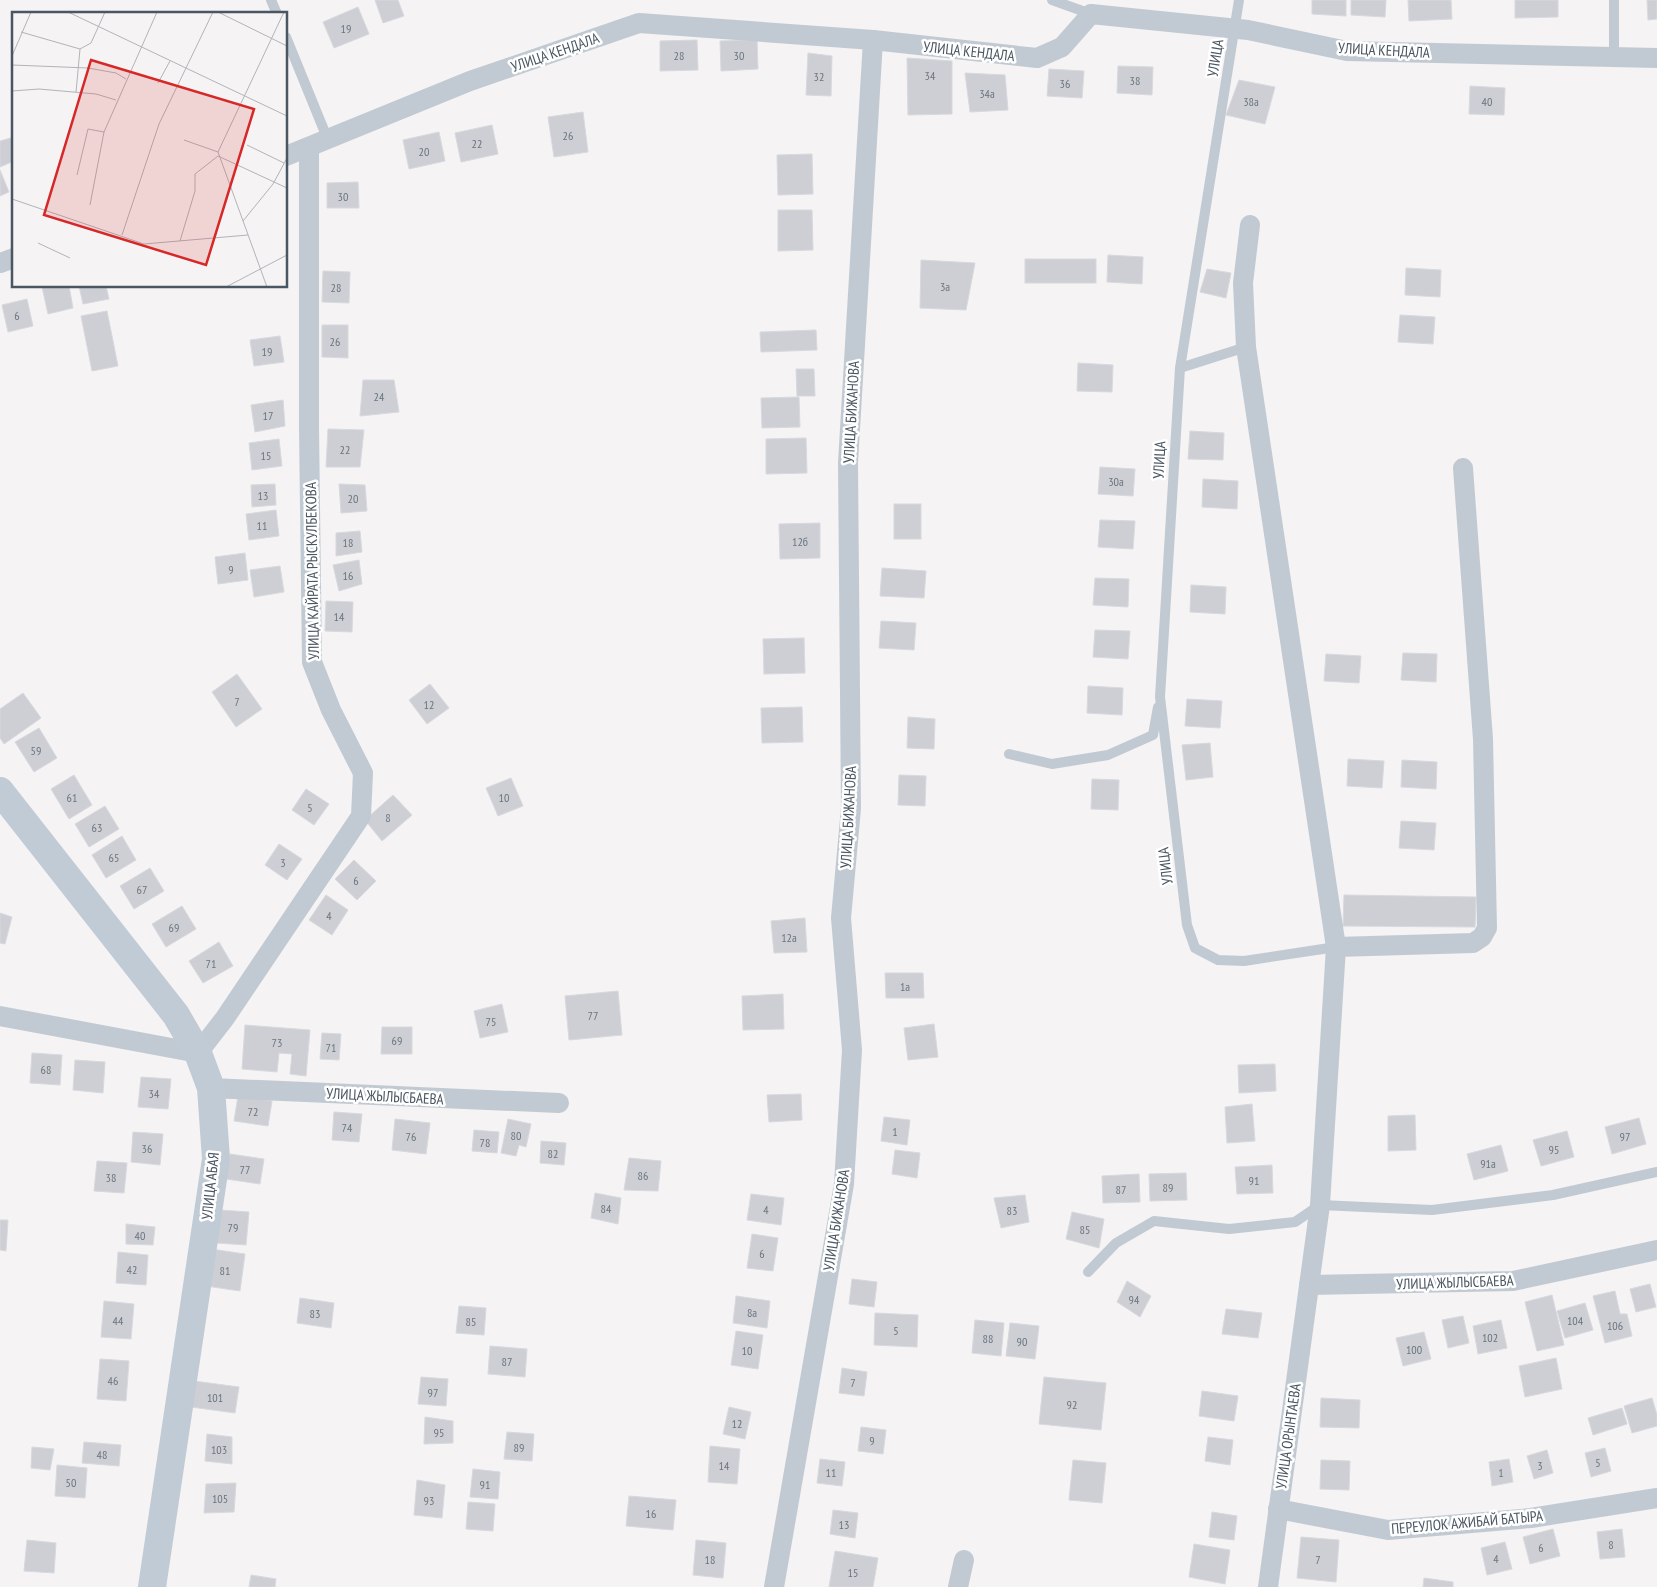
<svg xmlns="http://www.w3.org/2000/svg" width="1657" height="1587" viewBox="0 0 1657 1587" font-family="'PT Sans Narrow',sans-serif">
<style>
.building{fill:#cdcfd5;stroke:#d7d9de}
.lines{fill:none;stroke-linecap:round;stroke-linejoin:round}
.lane{stroke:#c1cad2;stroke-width:10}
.street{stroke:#c1cad2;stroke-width:20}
.secondary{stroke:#c1cbd6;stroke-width:28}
.labels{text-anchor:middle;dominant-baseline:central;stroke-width:5;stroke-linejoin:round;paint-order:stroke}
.number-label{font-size:12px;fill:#6b747e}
.street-label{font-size:15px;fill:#4a5661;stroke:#fff}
.inset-road{fill:none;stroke:#b1b4b9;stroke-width:1}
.view{fill:#d62828;fill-opacity:0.15;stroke:#d62828;stroke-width:2.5}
.inset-edge{fill:none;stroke:#4a5661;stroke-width:2.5}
</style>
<rect width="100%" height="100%" fill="#f5f3f3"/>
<g class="building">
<path d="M375,0H398L404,16L383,23Z"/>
<path d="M1312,0H1346V16L1312,14Z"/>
<path d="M1351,0H1386L1385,17L1351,15Z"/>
<path d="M1408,0H1451L1452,19L1409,21Z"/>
<path d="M1515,0H1558V17L1515,18Z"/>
<path d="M1647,0H1657V19L1648,20Z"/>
<path d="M358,7L369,34L334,48L323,22Z"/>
<path d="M697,40L698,70L660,71V41Z"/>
<path d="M757,40L758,69L721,71L720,41Z"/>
<path d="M808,53L832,56L831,96L806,95Z"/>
<path d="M907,58L952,61V114L908,115Z"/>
<path d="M1118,66L1153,67L1152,95L1117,93Z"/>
<path d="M1049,69L1084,71L1082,98L1047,96Z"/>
<path d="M965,73L1005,75L1008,110L970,112Z"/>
<path d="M1239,80L1275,87L1265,124L1226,115Z"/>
<path d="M1470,86L1505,88L1504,115L1469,114Z"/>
<path d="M583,112L588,152L554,157L548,117Z"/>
<path d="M492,125L498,154L461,162L455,133Z"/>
<path d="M439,132L445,161L409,169L403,140Z"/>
<path d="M14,137V161L0,167V141Z"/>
<path d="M812,154L813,194L778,195L777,155Z"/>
<path d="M0,170L9,192L0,196Z"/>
<path d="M358,182L359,208H327V183Z"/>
<path d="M778,210H812L813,250L778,251Z"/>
<path d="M1108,255L1143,257L1142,284L1107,282Z"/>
<rect x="1025" y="259" width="71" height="24"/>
<path d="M921,260L975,263L966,310L920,308Z"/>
<path d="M1406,268L1441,270L1440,297L1405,295Z"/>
<path d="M1207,269L1231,273L1226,298L1200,292Z"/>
<path d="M323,271L350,272L349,303L322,302Z"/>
<path d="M69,286L73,308L48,314L42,287Z"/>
<path d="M79,286H106L109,299L83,304Z"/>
<path d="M27,299L33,326L8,332L2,305Z"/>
<path d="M107,311L118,366L92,371L81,316Z"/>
<path d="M1400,315L1435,317L1433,344L1398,342Z"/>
<path d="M322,325H348V358L322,357Z"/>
<path d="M816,330L817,350L761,352L760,332Z"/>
<path d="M280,336L284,362L254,366L250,340Z"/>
<path d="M1078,363L1113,365L1112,392L1077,391Z"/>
<path d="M796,369H814L815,396H797Z"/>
<path d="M363,380H394L399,412L360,416Z"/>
<path d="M799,397L800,427L762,428L761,398Z"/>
<path d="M283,400L285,426L255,432L251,405Z"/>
<path d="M328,429L364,430L360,467H326Z"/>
<path d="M1190,431L1224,433L1223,460L1188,459Z"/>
<path d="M806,438L807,473L766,474V439Z"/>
<path d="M279,439L282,466L252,470L249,443Z"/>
<path d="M1100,467L1135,469L1133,496L1098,494Z"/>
<path d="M1203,479L1238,481L1237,509L1202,507Z"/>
<path d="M275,484L276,505L252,507L251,485Z"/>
<path d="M339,484L365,485L367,511L341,513Z"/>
<rect x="894" y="504" width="27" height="35"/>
<path d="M276,510L279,536L249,540L246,514Z"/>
<path d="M1100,520L1135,521L1133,549L1098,547Z"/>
<path d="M820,523V558L780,559L779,524Z"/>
<path d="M360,531L362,552L336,556V533Z"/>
<path d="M245,553L248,580L218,584L215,557Z"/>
<path d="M359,560L362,584L339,591L333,565Z"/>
<path d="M280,566L284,592L254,597L250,570Z"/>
<path d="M882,568L926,571L924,598L880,596Z"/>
<path d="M1095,578L1129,579L1128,607L1093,605Z"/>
<path d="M1191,585L1226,587L1225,614L1190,612Z"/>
<path d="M326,601L353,602L352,632L325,631Z"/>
<path d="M881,621L916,623L914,650L879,648Z"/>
<path d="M1095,630L1130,631L1128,659L1093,657Z"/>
<path d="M804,638L805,673L764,674L763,639Z"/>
<path d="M1403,653L1437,654L1436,682L1401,680Z"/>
<path d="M1326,654L1361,656L1359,683L1324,681Z"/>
<path d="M237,674L262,709L236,727L212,692Z"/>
<path d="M430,684L449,708L427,724L409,700Z"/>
<path d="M1088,686L1123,688L1122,715L1087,713Z"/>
<path d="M23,693L41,718L4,744L0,738V709Z"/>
<path d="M1187,699L1222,701L1220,728L1185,726Z"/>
<path d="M802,707L803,742L762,743L761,708Z"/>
<path d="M908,717L935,719L934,749L907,748Z"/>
<path d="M39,728L57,758L34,772L15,742Z"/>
<path d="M1210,743L1213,777L1186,780L1182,745Z"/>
<path d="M1348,759L1384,761L1382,788L1347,786Z"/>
<path d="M1402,760L1437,762L1436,789L1401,787Z"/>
<path d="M74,775L92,805L69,819L51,789Z"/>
<path d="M899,775L926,776L925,806L898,805Z"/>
<path d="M511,778L523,806L498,816L486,788Z"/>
<path d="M1092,779L1119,780L1118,810L1091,809Z"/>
<path d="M306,789L329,804L314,825L292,810Z"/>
<path d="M393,795L412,815L382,841L365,820Z"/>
<path d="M105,806L119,829L89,847L75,824Z"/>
<path d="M1401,821L1436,823L1434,850L1399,848Z"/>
<path d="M122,836L136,860L106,878L92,855Z"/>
<path d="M279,844L302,859L287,880L265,865Z"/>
<path d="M354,860L376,881L357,900L335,879Z"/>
<path d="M150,868L164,891L134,909L120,886Z"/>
<path d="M326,895L348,910L332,935L309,920Z"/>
<path d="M1344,895L1476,897L1475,927L1343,926Z"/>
<path d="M182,906L196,929L166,947L152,924Z"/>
<path d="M0,913L12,917L5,944L0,943Z"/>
<path d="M805,918L807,952L774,953L771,921Z"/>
<path d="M219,942L233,966L203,983L189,961Z"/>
<path d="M885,973H923L924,998H886Z"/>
<path d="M618,991L622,1035L569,1040L565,996Z"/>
<path d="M783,994L784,1029L743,1030L742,996Z"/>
<path d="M502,1004L508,1032L480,1038L474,1011Z"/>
<path d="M934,1024L938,1057L908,1060L904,1028Z"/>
<path d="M245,1025L310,1030L306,1076L290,1074L292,1054L279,1053L277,1072L242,1069Z"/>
<path d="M382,1027H412V1054H381Z"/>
<path d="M322,1033L341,1034L339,1060L320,1059Z"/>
<path d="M32,1053L62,1055L60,1085L30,1083Z"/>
<path d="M75,1060L105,1062L103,1093L73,1090Z"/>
<path d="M1275,1064L1276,1091L1239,1093L1238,1065Z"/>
<path d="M141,1077L171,1079L168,1109L138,1107Z"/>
<path d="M801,1094L802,1120L769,1122L767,1095Z"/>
<path d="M238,1096L272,1101L268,1126L234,1121Z"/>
<path d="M1252,1104L1255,1141L1227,1143L1225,1107Z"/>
<path d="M334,1112L362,1114L359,1142L332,1140Z"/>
<path d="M1415,1115L1416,1150L1388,1151V1116Z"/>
<path d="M884,1117L910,1120L907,1145L881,1141Z"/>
<path d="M1639,1118L1646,1144L1612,1154L1605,1127Z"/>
<path d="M395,1119L430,1123L426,1154L392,1150Z"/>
<path d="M508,1119L531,1124L526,1147L519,1145L516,1156L501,1153Z"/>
<path d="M474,1130L499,1132L497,1153L472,1151Z"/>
<path d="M1567,1131L1574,1157L1541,1166L1533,1140Z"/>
<path d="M133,1132L163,1134L160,1165L131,1162Z"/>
<path d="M541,1141L566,1143L564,1165L540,1163Z"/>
<path d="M1501,1145L1508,1171L1474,1180L1467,1154Z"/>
<path d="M895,1150L920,1153L917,1178L892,1174Z"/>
<path d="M230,1154L264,1159L260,1184L226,1179Z"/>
<path d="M629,1158L661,1161L658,1191L624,1190Z"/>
<path d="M97,1161L127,1163L124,1193L94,1191Z"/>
<path d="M1272,1165L1273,1193L1237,1194L1235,1167Z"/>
<path d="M1186,1173L1187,1200L1150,1201L1149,1174Z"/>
<path d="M1139,1174L1140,1202L1103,1203L1102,1176Z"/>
<path d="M595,1193L621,1198L618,1224L591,1218Z"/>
<path d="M751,1194L784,1198L781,1225L747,1220Z"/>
<path d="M1025,1195L1029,1222L1001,1228L994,1198Z"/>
<path d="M220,1210L249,1212L246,1245L217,1243Z"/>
<path d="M1072,1212L1104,1219L1099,1248L1066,1239Z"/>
<path d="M0,1220H8L6,1251L0,1250Z"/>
<path d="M126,1224L155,1227L153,1245L126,1244Z"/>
<path d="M752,1234L778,1238L773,1271L747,1268Z"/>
<path d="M211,1249L245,1254L240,1291L206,1286Z"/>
<path d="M118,1252L148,1255L146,1285L116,1283Z"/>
<path d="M852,1279L877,1282L874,1307L849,1304Z"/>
<path d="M1127,1281L1151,1296L1140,1317L1117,1302Z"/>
<path d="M1650,1284L1656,1307L1636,1312L1630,1289Z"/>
<path d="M1615,1291L1620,1314H1627L1632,1336L1605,1343L1593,1296Z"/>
<path d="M1552,1295L1564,1345L1537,1351L1525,1302Z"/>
<path d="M736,1296L770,1301L767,1328L733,1323Z"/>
<path d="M300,1298L334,1303L331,1328L297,1323Z"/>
<path d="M104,1301L134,1304L131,1339L101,1337Z"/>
<path d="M1585,1303L1593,1330L1565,1338L1557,1311Z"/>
<path d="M459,1306L486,1308L484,1335L456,1333Z"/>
<path d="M1226,1309L1262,1313L1258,1338L1222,1334Z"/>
<path d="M875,1313L918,1315L917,1347L874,1345Z"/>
<path d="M1463,1316L1469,1343L1448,1348L1442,1320Z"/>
<path d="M975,1320L1004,1323L1001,1356L972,1353Z"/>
<path d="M1501,1320L1507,1348L1478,1354L1473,1326Z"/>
<path d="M1010,1323L1039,1326L1035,1359L1006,1356Z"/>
<path d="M736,1331L763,1335L758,1369L731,1365Z"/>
<path d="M1424,1332L1431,1359L1403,1366L1396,1338Z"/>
<path d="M490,1346L527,1349L525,1377L488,1374Z"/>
<path d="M1556,1358L1562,1389L1525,1397L1519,1366Z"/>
<path d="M100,1359L129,1361L126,1401L97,1399Z"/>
<path d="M842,1368L867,1372L864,1396L839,1393Z"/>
<path d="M421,1377L448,1379L446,1406L418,1404Z"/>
<path d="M1044,1377L1106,1383L1101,1430L1039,1424Z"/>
<path d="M194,1381L239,1387L235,1413L191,1407Z"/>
<path d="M1202,1391L1238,1396L1234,1421L1199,1416Z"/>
<path d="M1321,1398L1360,1400L1359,1428L1320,1427Z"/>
<path d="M1652,1398L1657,1415V1426L1632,1433L1624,1406Z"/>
<path d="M729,1407L751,1412L745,1439L723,1434Z"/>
<path d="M1622,1408L1627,1424L1593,1435L1588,1418Z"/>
<path d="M425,1417L453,1421V1443L424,1444Z"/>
<path d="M861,1427L886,1430L883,1454L858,1451Z"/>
<path d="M507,1432L534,1434L532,1461L504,1459Z"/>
<path d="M207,1434L232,1437V1464L205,1461Z"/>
<path d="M1208,1437L1233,1440L1230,1465L1205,1461Z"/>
<path d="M84,1442L121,1445L119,1466L82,1463Z"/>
<path d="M710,1446L740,1449L737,1484L708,1482Z"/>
<path d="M32,1447L54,1449L50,1470L31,1468Z"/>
<path d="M1605,1448L1611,1471L1591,1477L1585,1453Z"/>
<path d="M1547,1450L1553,1473L1534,1479L1527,1456Z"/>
<path d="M820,1459L845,1462L842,1486L817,1483Z"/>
<path d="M1509,1459L1513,1482L1492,1486L1489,1462Z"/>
<path d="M1073,1460L1106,1463L1102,1503L1069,1500Z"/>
<path d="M1321,1460L1350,1461L1349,1490L1320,1489Z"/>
<path d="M57,1465L87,1468L85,1498L55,1496Z"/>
<path d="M473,1469L500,1472L498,1499L470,1497Z"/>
<path d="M417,1480L445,1485L442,1518L414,1515Z"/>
<path d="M236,1483L234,1512L204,1513L206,1484Z"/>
<path d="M629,1496L676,1500L673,1530L626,1526Z"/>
<path d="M468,1502L495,1504L493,1531L466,1529Z"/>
<path d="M833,1510L858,1513L855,1538L830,1534Z"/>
<path d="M1212,1512L1237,1516L1234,1540L1209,1537Z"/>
<path d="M1553,1529L1560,1556L1530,1564L1523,1537Z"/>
<path d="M1622,1529L1625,1557L1600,1559L1597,1532Z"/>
<path d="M1301,1537L1339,1540L1336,1582L1297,1578Z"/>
<path d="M27,1540L56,1543L54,1573L24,1571Z"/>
<path d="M696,1540L726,1543L723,1578L693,1575Z"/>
<path d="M1505,1542L1512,1569L1487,1575L1481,1548Z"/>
<path d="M1194,1544L1230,1550L1225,1584L1189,1577Z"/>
<path d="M835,1551L878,1558L873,1587H829Z"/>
<path d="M251,1575L276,1579L275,1587H249Z"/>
<path d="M1424,1578L1453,1582V1587H1423Z"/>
</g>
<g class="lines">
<g class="lane">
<path d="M271,0L277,14"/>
<path d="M1052,0L1091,14"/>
<path d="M1239,0L1180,368L1160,697L1187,925L1195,948L1218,960L1244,961L1336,947"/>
<path d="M1614,0V57"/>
<path d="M286,37L328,140"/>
<path d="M1180,368L1246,347"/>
<path d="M1009,754L1052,764L1108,755L1153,735L1158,707"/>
<path d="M1088,1272L1116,1243L1154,1221L1229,1229L1295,1222L1320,1205L1432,1210L1553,1195L1657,1172"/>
</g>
<g class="street">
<path d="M286,156L470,81L639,23L873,40L1037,58L1062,47L1091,14L1248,30L1347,51L1657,58"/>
<path d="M1250,225L1243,283L1246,347L1336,947L1320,1205L1268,1587"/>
<path d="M0,263L14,258"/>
<path d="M1336,947L1473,943L1482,937L1487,928L1483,739L1463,468"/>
<path d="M0,1016L198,1053L225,1018L361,816L363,773L331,710L312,662L309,428V148"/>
<path d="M211,1088L559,1103"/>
<path d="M1309,1285L1513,1281L1657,1250"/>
<path d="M1278,1509L1388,1530L1531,1518L1657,1498"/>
<path d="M774,1587L844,1184L852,1050L841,918L851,808L848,463L873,40"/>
<path d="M958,1587L964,1560"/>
</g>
<path class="secondary" d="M0,791L176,1015L198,1053L211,1088L216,1159L152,1587"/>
</g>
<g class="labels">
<g class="number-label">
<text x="346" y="28">19</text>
<text x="679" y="55">28</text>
<text x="739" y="55">30</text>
<text x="930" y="75">34</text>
<text x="819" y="76">32</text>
<text x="1135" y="80">38</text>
<text x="1065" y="83">36</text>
<text x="987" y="93">34а</text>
<text x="1251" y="101">38а</text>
<text x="1487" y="101">40</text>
<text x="568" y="135">26</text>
<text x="477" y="143">22</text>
<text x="424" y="151">20</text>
<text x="343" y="196">30</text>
<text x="945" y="286">3а</text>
<text x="336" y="287">28</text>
<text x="17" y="315">6</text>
<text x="335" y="341">26</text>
<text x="267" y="351">19</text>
<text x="379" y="396">24</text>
<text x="268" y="415">17</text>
<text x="345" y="449">22</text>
<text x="266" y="455">15</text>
<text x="1116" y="481">30а</text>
<text x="263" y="495">13</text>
<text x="353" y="498">20</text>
<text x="262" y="525">11</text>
<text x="800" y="541">12б</text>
<text x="348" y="542">18</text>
<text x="231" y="569">9</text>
<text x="348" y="575">16</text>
<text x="339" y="616">14</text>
<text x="237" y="701">7</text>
<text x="429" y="704">12</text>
<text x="36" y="750">59</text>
<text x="72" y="797">61</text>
<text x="504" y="797">10</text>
<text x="310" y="807">5</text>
<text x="388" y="817">8</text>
<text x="97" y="827">63</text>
<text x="114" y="857">65</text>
<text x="283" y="862">3</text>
<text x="356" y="880">6</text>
<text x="142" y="889">67</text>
<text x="329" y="915">4</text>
<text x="174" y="927">69</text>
<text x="789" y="937">12а</text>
<text x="211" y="963">71</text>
<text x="905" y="986">1а</text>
<text x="593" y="1015">77</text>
<text x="491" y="1021">75</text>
<text x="397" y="1040">69</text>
<text x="277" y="1042">73</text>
<text x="331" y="1047">71</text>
<text x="46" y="1069">68</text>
<text x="154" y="1093">34</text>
<text x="253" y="1111">72</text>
<text x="347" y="1127">74</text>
<text x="895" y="1131">1</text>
<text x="516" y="1135">80</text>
<text x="411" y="1136">76</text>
<text x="1625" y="1136">97</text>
<text x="485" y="1142">78</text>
<text x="147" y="1148">36</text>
<text x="1554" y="1149">95</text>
<text x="553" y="1153">82</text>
<text x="1488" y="1163">91а</text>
<text x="245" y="1169">77</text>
<text x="643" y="1175">86</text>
<text x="111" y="1177">38</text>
<text x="1254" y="1180">91</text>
<text x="1168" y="1187">89</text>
<text x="1121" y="1189">87</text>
<text x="606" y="1208">84</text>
<text x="766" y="1209">4</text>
<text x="1012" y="1210">83</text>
<text x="233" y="1227">79</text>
<text x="1085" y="1229">85</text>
<text x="140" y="1235">40</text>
<text x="762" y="1253">6</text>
<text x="132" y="1269">42</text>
<text x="225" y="1270">81</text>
<text x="1134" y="1299">94</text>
<text x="752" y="1312">8а</text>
<text x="315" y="1313">83</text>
<text x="118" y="1320">44</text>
<text x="1575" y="1320">104</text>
<text x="471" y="1321">85</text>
<text x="1615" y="1325">106</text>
<text x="896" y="1330">5</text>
<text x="1490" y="1337">102</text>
<text x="988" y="1338">88</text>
<text x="1022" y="1341">90</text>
<text x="1414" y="1349">100</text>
<text x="747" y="1350">10</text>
<text x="507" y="1361">87</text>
<text x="113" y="1380">46</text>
<text x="853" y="1382">7</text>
<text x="433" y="1392">97</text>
<text x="215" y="1397">101</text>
<text x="1072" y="1404">92</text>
<text x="737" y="1423">12</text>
<text x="439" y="1432">95</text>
<text x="872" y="1440">9</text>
<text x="519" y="1447">89</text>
<text x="219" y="1449">103</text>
<text x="102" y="1454">48</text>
<text x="1598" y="1462">5</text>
<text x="724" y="1465">14</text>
<text x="1540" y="1465">3</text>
<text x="831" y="1472">11</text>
<text x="1501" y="1472">1</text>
<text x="71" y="1482">50</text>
<text x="485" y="1484">91</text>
<text x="220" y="1498">105</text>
<text x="429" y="1500">93</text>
<text x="651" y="1513">16</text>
<text x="844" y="1524">13</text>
<text x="1611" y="1544">8</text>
<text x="1541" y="1547">6</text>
<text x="1496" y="1558">4</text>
<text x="710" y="1559">18</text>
<text x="1318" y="1559">7</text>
<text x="853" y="1572">15</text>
</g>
<g class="street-label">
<text transform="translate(1384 50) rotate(3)">УЛИЦА КЕНДАЛА</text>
<text transform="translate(969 51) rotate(6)">УЛИЦА КЕНДАЛА</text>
<text transform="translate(555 52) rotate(-19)">УЛИЦА КЕНДАЛА</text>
<text transform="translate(1215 58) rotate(-81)">УЛИЦА</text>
<text transform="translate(851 412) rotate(-87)">УЛИЦА БИЖАНОВА</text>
<text transform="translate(1159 460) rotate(-87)">УЛИЦА</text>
<text transform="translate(312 571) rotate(-91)">УЛИЦА КАЙРАТА РЫСКУЛБЕКОВА</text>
<text transform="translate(848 817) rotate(-87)">УЛИЦА БИЖАНОВА</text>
<text transform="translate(1165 866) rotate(-97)">УЛИЦА</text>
<text transform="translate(385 1096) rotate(3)">УЛИЦА ЖЫЛЫСБАЕВА</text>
<text transform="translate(210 1186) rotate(-84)">УЛИЦА АБАЯ</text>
<text transform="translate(836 1220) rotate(-81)">УЛИЦА БИЖАНОВА</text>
<text transform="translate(1455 1282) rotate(-2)">УЛИЦА ЖЫЛЫСБАЕВА</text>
<text transform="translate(1288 1436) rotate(-82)">УЛИЦА ОРЫНТАЕВА</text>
<text transform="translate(1467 1522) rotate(-5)">ПЕРЕУЛОК АЖИБАЙ БАТЫРА</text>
</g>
</g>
<g transform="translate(12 12)">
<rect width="275" height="275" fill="#f5f3f3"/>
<path class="inset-road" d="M56,0L275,104M206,0L275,34M9,20L68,37M0,44L19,0M0,53L76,56L104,61L114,67M146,71L158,49M0,79L27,77L84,82L104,88M64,80L68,37L79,31L93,0M172,128L206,140M235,133L272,151M206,144L275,176M65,163L76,117L92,120M0,187L132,232L236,223M78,193L92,120L145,0M231,209L261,172L275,146M110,223L147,112L201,0M168,229L183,179V162L206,144M26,231L58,246M214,275L275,243M255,275L206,140L272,0"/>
<path class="view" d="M79,48L242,97L194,253L32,203Z"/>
<rect width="275" height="275" class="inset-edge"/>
</g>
</svg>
